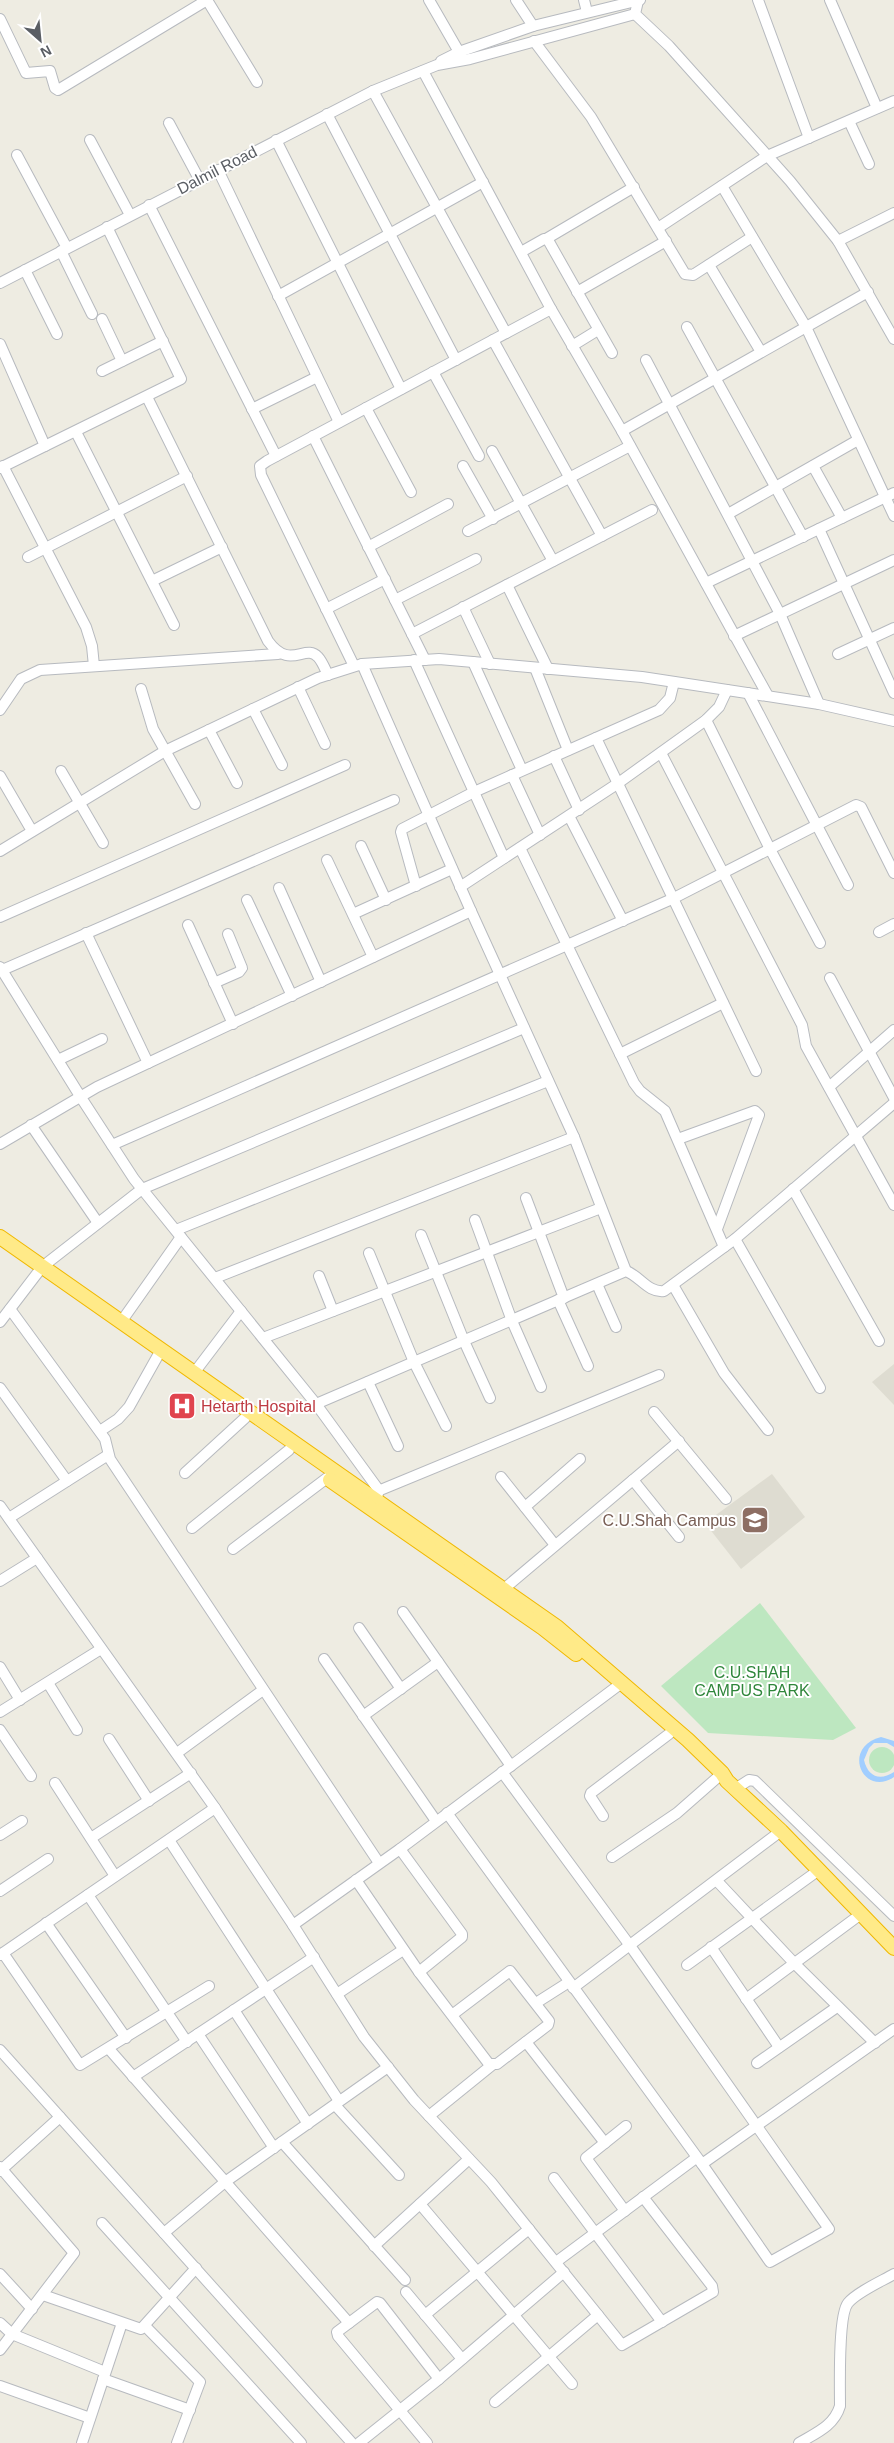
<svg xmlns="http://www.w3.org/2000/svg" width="894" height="2443" viewBox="0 0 894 2443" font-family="Helvetica,sans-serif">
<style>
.education{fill:#dedcd1}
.green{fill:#bde7c0}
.water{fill:#a1ceff}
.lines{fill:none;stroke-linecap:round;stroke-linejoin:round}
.minor-casing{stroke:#b7babf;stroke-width:12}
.highway-casing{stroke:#f0b800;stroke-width:16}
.minor{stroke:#fff;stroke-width:10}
.highway{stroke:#ffea88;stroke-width:14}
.labels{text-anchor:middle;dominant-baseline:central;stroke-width:4;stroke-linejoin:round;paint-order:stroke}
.street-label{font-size:16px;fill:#5a5e64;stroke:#fff}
.health-label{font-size:16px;fill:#be3a42;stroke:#fff;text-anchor:start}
.education-label{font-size:16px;fill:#785e54;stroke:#fff;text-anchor:end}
.park-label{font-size:16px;fill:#2f863b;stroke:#fff}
</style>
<rect width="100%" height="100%" fill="#eeece2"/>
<g class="education">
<path d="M894,1364V1405L872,1382Z"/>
<path d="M772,1474L805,1517L741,1569L705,1523Z"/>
</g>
<g class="green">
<path d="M760,1603L856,1728L833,1740L708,1733L661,1686Z"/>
<circle cx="882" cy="1760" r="13"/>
</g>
<path class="water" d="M881,1737L894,1741V1747L887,1743H874L869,1748L864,1760C868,1777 880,1781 894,1772V1777C864,1798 840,1748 881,1737Z"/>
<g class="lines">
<g class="minor-casing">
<g id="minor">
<path d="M207,0L257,82"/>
<path d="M429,0L459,52"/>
<path d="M516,0L533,26"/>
<path d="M584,0L587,12"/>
<path d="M758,0L809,138"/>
<path d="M830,0L877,108"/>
<path d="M638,1L635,14L669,46L790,181L838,241L894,339"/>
<path d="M0,19L26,73L50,71L55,88L58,90L207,0"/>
<path d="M534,41L591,117L685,274L693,275L752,237"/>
<path d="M441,61L459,52L533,26L640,0"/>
<path d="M423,71L551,309L622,431L768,696"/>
<path d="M373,91L506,333"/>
<path d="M327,114L456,360"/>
<path d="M849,121L869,164"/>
<path d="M169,123L199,179"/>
<path d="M90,140L130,215"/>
<path d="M276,140L401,389"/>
<path d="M17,155L67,248"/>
<path d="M218,170L339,422"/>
<path d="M722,186L806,327L894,516"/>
<path d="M149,205L276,456"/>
<path d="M658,228L767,156L894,101"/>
<path d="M546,239L634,187"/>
<path d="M838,241L894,213"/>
<path d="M61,251L92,314"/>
<path d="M521,252L544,239L548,240L612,353"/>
<path d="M709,265L761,352"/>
<path d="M25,270L57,334"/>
<path d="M0,283L373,91L437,65L470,59L635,14"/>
<path d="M577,292L666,241"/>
<path d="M278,296L483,182"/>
<path d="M102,319L122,361"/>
<path d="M687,327L803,537"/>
<path d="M493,340L602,536"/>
<path d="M0,344L45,446"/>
<path d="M572,346L598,330"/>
<path d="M646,360L780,614L819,704"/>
<path d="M102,371L163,341"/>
<path d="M433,372L479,456"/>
<path d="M147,397L268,641C290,671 305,643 318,657C322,661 325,669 328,675"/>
<path d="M366,408L411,492"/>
<path d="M252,409L317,377"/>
<path d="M622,431L868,292"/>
<path d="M76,432L174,625"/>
<path d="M313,436L425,660"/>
<path d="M492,451L553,561"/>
<path d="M3,466L86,627L92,646L94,666"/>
<path d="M463,466L493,519"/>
<path d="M813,466L842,518"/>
<path d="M0,468L181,379L107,227"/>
<path d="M728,514L858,440"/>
<path d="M819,529L894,693"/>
<path d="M468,531L630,446"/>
<path d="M368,547L448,504"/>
<path d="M28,557L187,476"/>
<path d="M152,581L222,547"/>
<path d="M706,583L894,493"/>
<path d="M507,585L548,669"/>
<path d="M395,600L476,559"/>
<path d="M463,607L490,664"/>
<path d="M326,609L385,579"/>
<path d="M412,634L652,510"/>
<path d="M734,636L894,560"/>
<path d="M838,654L894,628"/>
<path d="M414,660L504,858"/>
<path d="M473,662L522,770"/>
<path d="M362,664L471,911"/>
<path d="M354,666L261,475L260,466L267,461L551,309"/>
<path d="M535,668L568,750"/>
<path d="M298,687L325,744"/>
<path d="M141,689L153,729L195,804"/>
<path d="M748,693L848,885"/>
<path d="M253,709L282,765"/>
<path d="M0,710L21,679L40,670L278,654"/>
<path d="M706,720L770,849L820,943"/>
<path d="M209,730L237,783"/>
<path d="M596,738L756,1071"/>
<path d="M661,753L802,1025L806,1046L894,1205"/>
<path d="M554,756L579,810"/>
<path d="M61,771L103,843"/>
<path d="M512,775L540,835"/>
<path d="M0,776L32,831"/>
<path d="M569,816L623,921"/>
<path d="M361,846L386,900"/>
<path d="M520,848L634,1083L640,1091L665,1111L724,1247"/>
<path d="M0,851L165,751L318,678L362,664L439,659L642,677L819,704L894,721"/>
<path d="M327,860L373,957"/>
<path d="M416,886L401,832L402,829L474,792L659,710L670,698L674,682"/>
<path d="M460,887L617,784L706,720L719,707L727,690"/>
<path d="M279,888L321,982"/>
<path d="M247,900L292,996"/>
<path d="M353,914L452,869"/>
<path d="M0,917L345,765"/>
<path d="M188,925L233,1024"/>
<path d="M879,932L894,924"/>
<path d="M86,933L148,1063"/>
<path d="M0,967L80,1096L134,1179L316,1404L378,1489V1494L372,1497"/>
<path d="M0,971L394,800"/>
<path d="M830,978L894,1098"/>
<path d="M214,983L239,972L242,968L228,934"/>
<path d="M620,1054L723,1003"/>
<path d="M58,1060L102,1039"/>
<path d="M829,1087L894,1030"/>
<path d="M31,1125L98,1223"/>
<path d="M678,1139L755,1111L759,1115L717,1229"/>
<path d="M0,1144L97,1087L471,911L574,1137L626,1271"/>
<path d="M112,1145L672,899L856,805L861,807L894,873"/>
<path d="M793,1189L879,1341"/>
<path d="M526,1198L564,1298"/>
<path d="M475,1220L512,1321L541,1387"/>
<path d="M176,1230L548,1081"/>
<path d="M421,1235L464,1341L490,1398"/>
<path d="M735,1239L820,1388"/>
<path d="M369,1253L414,1362L446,1426"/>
<path d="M319,1276L333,1311"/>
<path d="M215,1278L574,1137"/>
<path d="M597,1284L616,1327"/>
<path d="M673,1285L724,1373L768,1430"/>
<path d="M558,1300L588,1366"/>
<path d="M10,1309L105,1439L110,1459L379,1863"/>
<path d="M0,1322L42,1267L142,1189L524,1028"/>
<path d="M121,1322L181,1237"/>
<path d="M263,1338L601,1208"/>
<path d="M194,1373L241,1311"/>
<path d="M368,1382L398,1446"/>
<path d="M0,1388L67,1481"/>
<path d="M316,1404L626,1271C640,1276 648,1293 664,1291L735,1239L894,1103"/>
<path d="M654,1412L726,1499"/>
<path d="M100,1431L118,1419L129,1407L161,1350"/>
<path d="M185,1473L245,1418"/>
<path d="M501,1477L555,1545"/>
<path d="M633,1480L679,1537"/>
<path d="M378,1491L659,1375"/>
<path d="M0,1506L215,1808L0,1955"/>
<path d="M525,1507L580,1459"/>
<path d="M9,1518L108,1455"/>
<path d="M192,1528L289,1450"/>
<path d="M233,1549L327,1478"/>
<path d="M0,1581L37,1558"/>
<path d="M505,1588L679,1441"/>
<path d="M403,1612L511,1766"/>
<path d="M359,1628L401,1689"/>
<path d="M324,1659L436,1821"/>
<path d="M0,1667L20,1700"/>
<path d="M48,1683L77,1730"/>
<path d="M0,1712L101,1649"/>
<path d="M363,1716L438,1662"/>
<path d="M0,1730L31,1776"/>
<path d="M109,1739L149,1801"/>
<path d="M177,1753L263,1690"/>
<path d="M502,1772L631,1947L829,2229L770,2262L702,2164"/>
<path d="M55,1783L115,1876"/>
<path d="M735,1789L749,1780L755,1781L894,1916"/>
<path d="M215,1808L293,1925L400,1849L623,1682"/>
<path d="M447,1813L702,2164L894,2029"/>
<path d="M603,1816L590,1796L591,1793L669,1734"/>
<path d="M0,1835L22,1821"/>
<path d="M91,1838L191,1773"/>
<path d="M169,1840L339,2101"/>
<path d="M400,1849L462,1934V1937L419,1972"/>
<path d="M612,1857L677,1813L718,1777"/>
<path d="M356,1880L419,1972L489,2064H497L548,2025L549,2021L510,1971L452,2015"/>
<path d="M717,1881L795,1964L875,2043"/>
<path d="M0,1891L48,1859"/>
<path d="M88,1895L187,2042"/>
<path d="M46,1923L126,2038"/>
<path d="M293,1925L364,2037L414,2100L491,2182L622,2345L713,2292L712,2286L643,2197"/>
<path d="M711,1947L779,2047"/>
<path d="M3,1953L80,2065L209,1986"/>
<path d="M687,1965L819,1870"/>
<path d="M573,1988L781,1831"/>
<path d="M337,1994L403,1950"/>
<path d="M746,1999L861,1914"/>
<path d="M536,2003L569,1982"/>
<path d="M234,2010L308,2124"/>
<path d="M198,2034L274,2148"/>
<path d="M526,2042L605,2143"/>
<path d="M109,2049L349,2323L337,2332L338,2336L427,2443"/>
<path d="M0,2050L352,2443"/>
<path d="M757,2063L837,2007"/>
<path d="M133,2077L314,1957"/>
<path d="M335,2105L399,2175"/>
<path d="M429,2116L492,2065"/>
<path d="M282,2142L405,2280"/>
<path d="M0,2167L74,2253L0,2350"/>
<path d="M0,2171L60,2117"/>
<path d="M554,2178L662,2322"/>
<path d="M420,2204L572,2384"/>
<path d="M625,2211L586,2158L626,2126"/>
<path d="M102,2223L301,2443"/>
<path d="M164,2233L225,2182L388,2067"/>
<path d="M374,2246L469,2159"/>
<path d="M556,2262L696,2158"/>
<path d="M0,2274L32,2309"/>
<path d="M406,2292L462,2359"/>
<path d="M43,2295L141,2329L196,2268"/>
<path d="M425,2315L529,2229"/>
<path d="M0,2323L12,2334L105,2372"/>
<path d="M349,2323L377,2302L380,2303L439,2379"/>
<path d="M145,2326L200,2382L177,2443"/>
<path d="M103,2379L190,2410"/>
<path d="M0,2386L90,2418"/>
<path d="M495,2402L598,2315"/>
<path d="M82,2443L122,2323"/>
<path d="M359,2443L439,2379L564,2272"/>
<path d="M799,2443C816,2433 834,2426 840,2406C840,2387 838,2315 848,2303C857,2292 882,2281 894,2274"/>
</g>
</g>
<g class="highway-casing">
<g id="highway">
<path d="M0,1237L557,1627L688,1740L722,1773L727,1781L781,1831L894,1948"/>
<path d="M330,1480L543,1628L576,1654"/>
</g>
</g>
<use href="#minor" class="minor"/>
<use href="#highway" class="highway"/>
</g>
<defs>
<g id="hospital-square" transform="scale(1.4375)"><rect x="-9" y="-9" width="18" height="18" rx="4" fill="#e0444e" stroke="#fff"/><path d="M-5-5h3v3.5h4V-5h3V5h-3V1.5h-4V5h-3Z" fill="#fff"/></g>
<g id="university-square" transform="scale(1.4375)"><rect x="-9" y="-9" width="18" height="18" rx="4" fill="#8d6e63" stroke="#fff"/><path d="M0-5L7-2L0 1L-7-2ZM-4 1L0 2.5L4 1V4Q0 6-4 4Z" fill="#fff"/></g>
</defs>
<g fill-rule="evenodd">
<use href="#hospital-square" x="182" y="1406"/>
<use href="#university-square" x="755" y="1520"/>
</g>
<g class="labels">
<g class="street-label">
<text transform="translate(217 170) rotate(-27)">Dalmil Road</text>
</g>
<g class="health-label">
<text x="201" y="1406">Hetarth Hospital</text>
</g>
<g class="education-label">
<text x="736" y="1520">C.U.Shah Campus</text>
</g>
<g class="park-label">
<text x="752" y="1672">C.U.SHAH<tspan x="752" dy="18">CAMPUS PARK</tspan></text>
</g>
</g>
<g transform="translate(40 40) rotate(153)" stroke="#ffffff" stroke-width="4" paint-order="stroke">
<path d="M0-4L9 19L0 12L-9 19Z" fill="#5a5e64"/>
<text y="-8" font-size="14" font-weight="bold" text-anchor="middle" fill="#5a5e64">N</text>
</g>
</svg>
